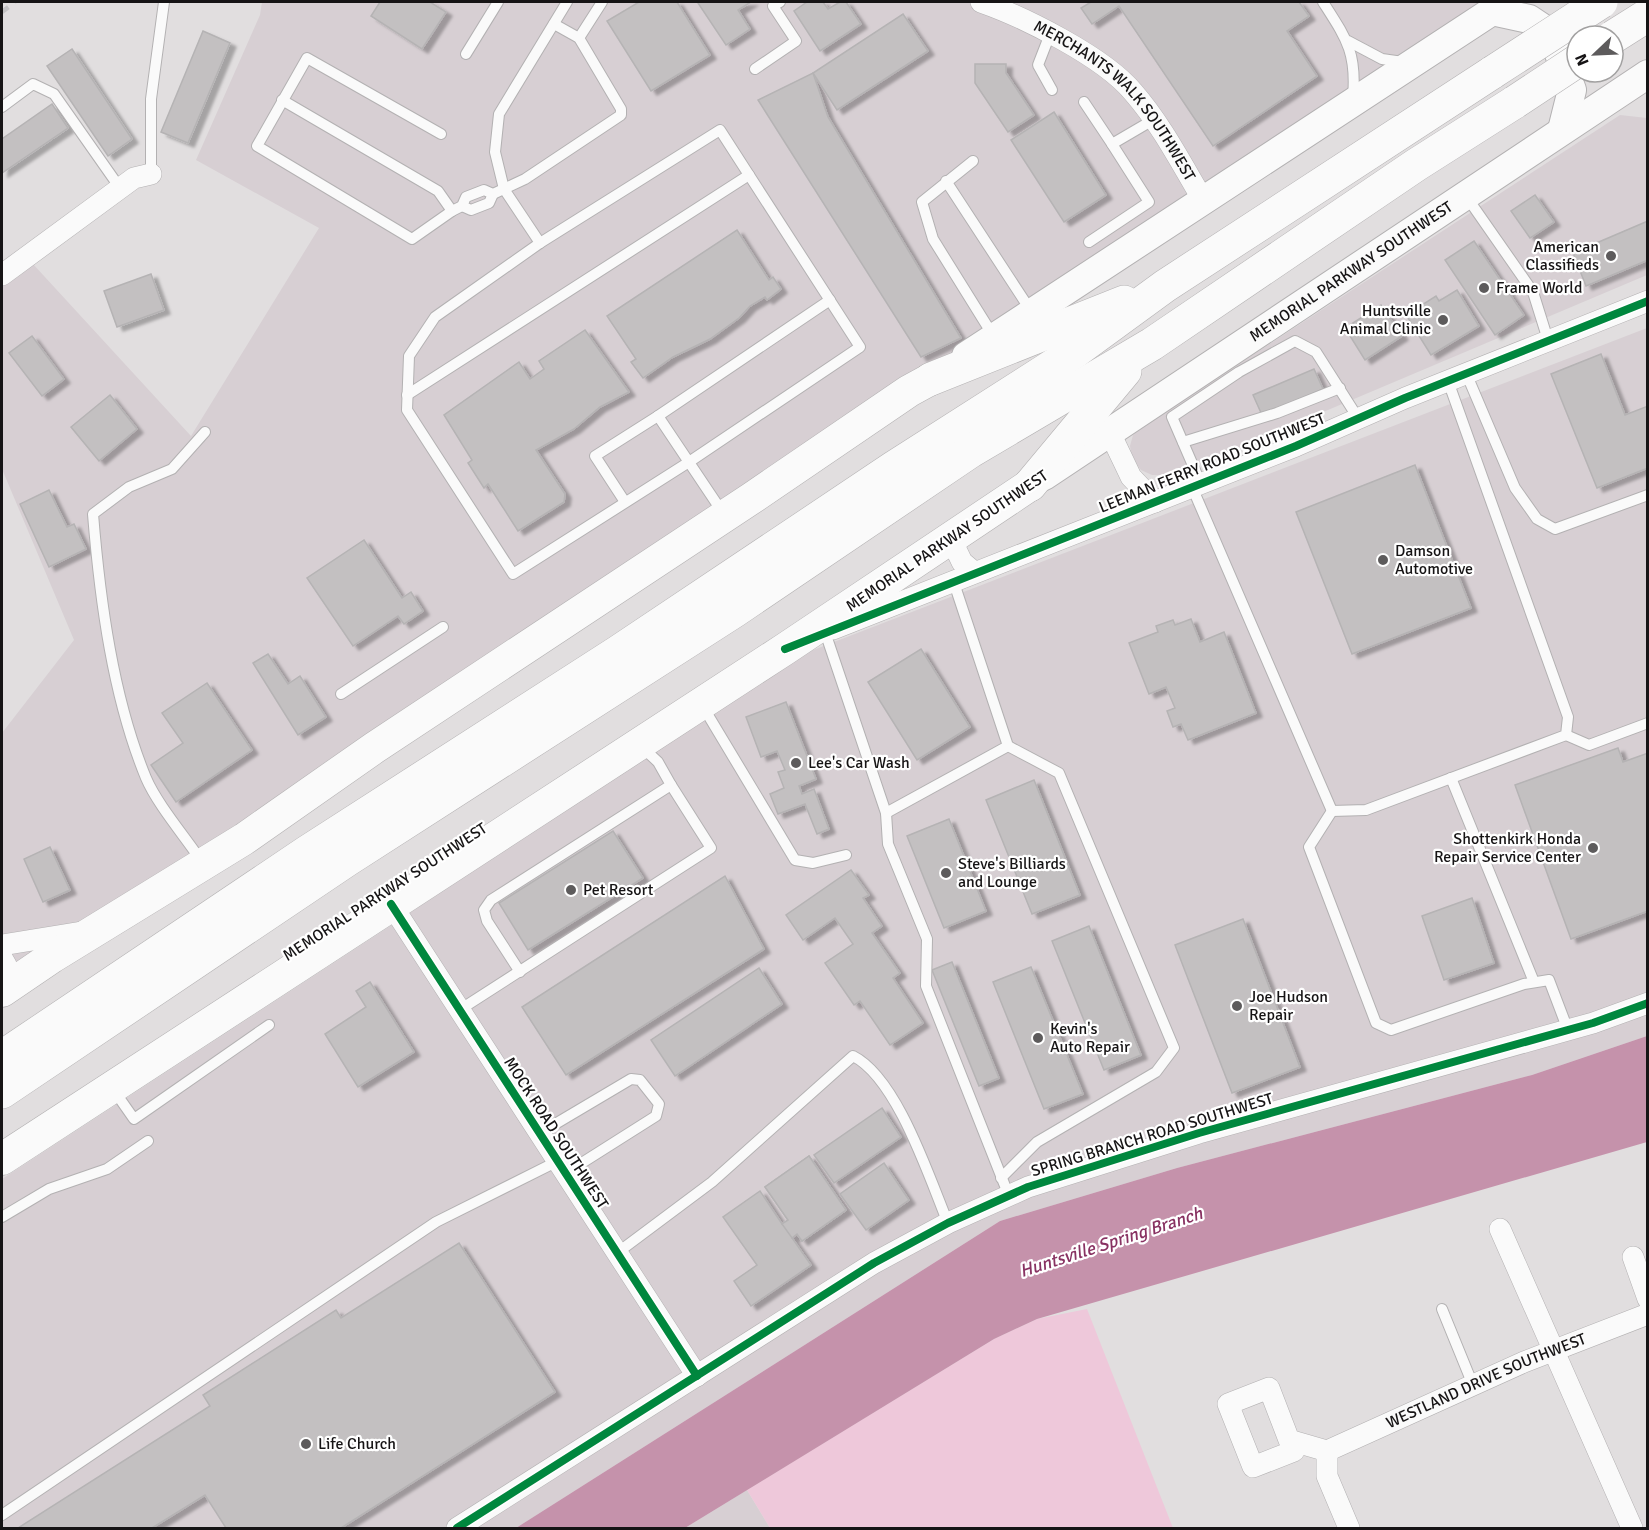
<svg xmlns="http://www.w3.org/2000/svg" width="1649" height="1530" viewBox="0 0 1649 1530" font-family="Signika,sans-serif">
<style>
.built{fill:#d7cfd3}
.green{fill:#eec8da}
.water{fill:#c592ab}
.building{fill:#c3c0c1;stroke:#b5b3b4;stroke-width:1.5;filter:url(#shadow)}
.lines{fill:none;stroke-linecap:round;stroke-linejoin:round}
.lane-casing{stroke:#b3b1b2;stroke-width:12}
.street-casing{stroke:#b3b1b2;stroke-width:22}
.secondary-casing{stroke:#b3b1b2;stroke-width:30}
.primary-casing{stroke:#b3b1b2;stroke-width:33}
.highway-casing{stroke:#b3b1b2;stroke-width:34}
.lane{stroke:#fafafa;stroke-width:10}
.street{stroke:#fafafa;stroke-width:21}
.secondary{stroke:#fafafa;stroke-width:28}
.primary{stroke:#fafafa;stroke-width:32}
.highway{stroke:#fafafa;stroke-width:33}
.rail{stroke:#c4c3c4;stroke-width:4.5;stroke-dasharray:8 8;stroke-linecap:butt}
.highway-bridge-casing{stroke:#b3b1b2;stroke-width:34;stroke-linecap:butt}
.highway-bridge{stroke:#fafafa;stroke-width:33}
.cycleway-casing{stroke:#fff;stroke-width:11}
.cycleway{stroke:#00873e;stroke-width:8}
.poi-dot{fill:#5d5b5c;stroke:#fff;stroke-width:2}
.labels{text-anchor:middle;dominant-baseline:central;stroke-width:4.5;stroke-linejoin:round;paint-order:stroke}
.street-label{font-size:16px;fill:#161415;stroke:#fff}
.poi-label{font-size:16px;fill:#161415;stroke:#fff;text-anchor:start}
.water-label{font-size:18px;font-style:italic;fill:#883262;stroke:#fff}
</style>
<defs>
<filter id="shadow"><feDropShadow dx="6" dy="4" stdDeviation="1.5" flood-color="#0004"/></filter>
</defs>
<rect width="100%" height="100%" fill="#e1dedf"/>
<g class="built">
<path d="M262,2H1480L240,826L2,974V733L74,640L2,469V287L33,264L191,436L319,228L196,160L260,15Z"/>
<path d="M1620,115L1647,118V275L1174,475H1152L1141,470L1132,458L1130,446L1133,435L1141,428Z"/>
<path d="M1647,328V1036L1532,1075L1177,1168L1000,1221L516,1528H2V1179L378,934L790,659Z"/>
<path d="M747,1490L770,1528H685Z"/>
</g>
<path class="green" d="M1087,1309L1173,1528H770L747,1490L994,1339L1037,1319Z"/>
<path class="water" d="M1647,1036V1142L1037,1319L994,1339L685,1528H516L1000,1221L1177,1168L1532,1075Z"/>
<g class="building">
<path d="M380,2H430L446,12L422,49L371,16Z"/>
<path d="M639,2H677L710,55L651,91L607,21Z"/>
<path d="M700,2H751L738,10L750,29L726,45L698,3Z"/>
<path d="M807,2H823L828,9L840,2H846L861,24L820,51L794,11Z"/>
<path d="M1091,2H1299L1309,16L1287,31L1317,76L1213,146L1119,6L1092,24L1081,8Z"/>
<path d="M903,14L928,51L837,110L813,73Z"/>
<path d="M203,31L230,43L188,143L161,132Z"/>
<path d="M72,49L132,139L108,156L47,66Z"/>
<path d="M975,64H1006V73L1034,115L1008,132L975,83Z"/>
<path d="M813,73L828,117L961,338L921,357L758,100Z"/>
<path d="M52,104L68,128L2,173V139Z"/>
<path d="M1054,112L1106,195L1064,222L1011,140Z"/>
<path d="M1535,195L1554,222L1530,238L1511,211Z"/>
<path d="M1648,221V260L1586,286L1573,253Z"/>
<path d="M737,230L769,280L773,277L781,289L767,300L765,297L750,306L739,318L710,339L673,357L643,378L631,362L636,359L607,316Z"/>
<path d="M1474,241L1524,315L1495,335L1445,260Z"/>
<path d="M151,274L164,310L117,327L104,291Z"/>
<path d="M1457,290L1479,326L1431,355L1406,315L1436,296L1439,301Z"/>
<path d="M1381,305L1402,336L1365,360L1345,328Z"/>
<path d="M585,330L629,392L600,407L574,429L536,450L565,494L564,502L518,531L488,484L484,488L468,463L472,460L444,415L519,362L530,379L544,369L539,361Z"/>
<path d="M32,336L64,379L42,396L9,353Z"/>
<path d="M1601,354L1625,415L1648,406V468L1597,488L1551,374Z"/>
<path d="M1314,369L1323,389L1262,415L1253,395Z"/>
<path d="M110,395L137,429L99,461L71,427Z"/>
<path d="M1415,465L1471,608L1352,654L1296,512Z"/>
<path d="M49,490L67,527L74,524L86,549L49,567L20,504Z"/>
<path d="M364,540L402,598L411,592L423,611L404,624L398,616L353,646L307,578Z"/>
<path d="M1191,619L1200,642L1224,632L1256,713L1188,740L1181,724L1173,727L1167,711L1175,708L1166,687L1149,694L1129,643L1158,632L1156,626L1173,620L1175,625Z"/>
<path d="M921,649L970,727L917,760L868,682Z"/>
<path d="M268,654L288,684L300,676L326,717L298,735L253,663Z"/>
<path d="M207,683L252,750L176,802L151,765L183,743L162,713Z"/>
<path d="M786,702L816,779L799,786L802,794L814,789L829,829L817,834L805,804L778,814L770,794L784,788L778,772L785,770L777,751L761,757L746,717Z"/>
<path d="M1618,748L1623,762L1648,753V911L1571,939L1515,785Z"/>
<path d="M1034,780L1080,895L1032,914L986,800Z"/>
<path d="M949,819L986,911L944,928L907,836Z"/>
<path d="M613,831L643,878L528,950L499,903Z"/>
<path d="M50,847L70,890L43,902L24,859Z"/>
<path d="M851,870L869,895L863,898L882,926L872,933L900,973L893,978L923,1023L890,1045L860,1001L854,1005L825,963L853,944L835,918L803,940L786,915Z"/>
<path d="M725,876L764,949L566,1075L522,1007Z"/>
<path d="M1472,898L1494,963L1444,980L1422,916Z"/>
<path d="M1243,919L1300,1067L1232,1093L1175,945Z"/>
<path d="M1089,926L1141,1055L1104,1070L1052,941Z"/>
<path d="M952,962L999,1078L979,1086L932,970Z"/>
<path d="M1031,967L1083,1094L1044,1109L993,982Z"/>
<path d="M759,968L782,1004L675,1076L651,1040Z"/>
<path d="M370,982L414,1052L358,1087L325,1034L366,1007L356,991Z"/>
<path d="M882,1108L901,1137L834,1183L814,1155Z"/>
<path d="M809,1156L846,1210L802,1241L797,1234L792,1238L811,1265L751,1306L734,1281L757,1265L723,1217L760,1191L782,1224L788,1220L765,1187Z"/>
<path d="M809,1156L846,1210L802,1241L797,1234L792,1238L782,1224L788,1220L765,1187Z"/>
<path d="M884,1163L909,1200L866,1230L840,1194Z"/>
<path d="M459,1243L555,1392L341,1528H226L205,1495L152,1528H18L210,1406L203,1395L336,1310L341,1318Z"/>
</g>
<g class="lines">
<g class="lane-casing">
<g id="lane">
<path d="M1323,2C1346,38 1357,52 1353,98"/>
<path d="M1050,34L1038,65L1052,90"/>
<path d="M579,38L602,2"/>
<path d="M1348,41L1382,59L1403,62"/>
<path d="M466,54L498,2"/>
<path d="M755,69L796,41L773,6L780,2"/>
<path d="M282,100L438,191L452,211L462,206L466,197L484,190L493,194L525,179L621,115V109L579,38L554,24"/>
<path d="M1084,102L1112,144"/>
<path d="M2,107L33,84L54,94L120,188"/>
<path d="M720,130L860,347L689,462L513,574L407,410L409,356L435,317L540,243Z"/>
<path d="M441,134L307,58L257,146L412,239L452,211"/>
<path d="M973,161L922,202L933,239L994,337"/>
<path d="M151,174V99L164,2"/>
<path d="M946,181L1031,311"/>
<path d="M1466,196L1533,292L1548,340"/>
<path d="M462,206L471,210L489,203L493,194"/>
<path d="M1089,242L1149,202L1112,144L1153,120"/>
<path d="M540,243L504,189L495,152L499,114L567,2"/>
<path d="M1466,373L1515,488L1537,519L1555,529L1648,495"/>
<path d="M407,395L749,175"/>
<path d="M1183,442L1277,413L1340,388"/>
<path d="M1201,484L1172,417L1239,372L1295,341L1316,352L1358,418"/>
<path d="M1192,487L1332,811L1366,810L1566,735L1568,717L1448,381"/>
<path d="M625,502L595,456L658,416"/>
<path d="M723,513L658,416L830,300"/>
<path d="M825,632L886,813L888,844L927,939L926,986L1009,1196"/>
<path d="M341,694L443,627"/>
<path d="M702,705L795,860L813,863L846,855"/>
<path d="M1566,735L1589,745L1648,723"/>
<path d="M1451,778L1534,982"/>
<path d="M1332,811L1309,847L1376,1023L1391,1030L1524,984L1549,980L1568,1030"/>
<path d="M886,813L1008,746L953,580"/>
<path d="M202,862C186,838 157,804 146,778C113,698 100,601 93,514L129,487L172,469L205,432"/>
<path d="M520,972L487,921L484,910L491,900L671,785L658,762L642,747"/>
<path d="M461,1009L711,848L671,785"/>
<path d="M113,1089L134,1119L269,1025"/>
<path d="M540,1133L631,1079L640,1080L659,1104L656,1116L566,1173"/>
<path d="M1001,1178L1037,1142L1156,1072L1174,1048L1059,773L1008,746"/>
<path d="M2,1217L49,1189L107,1169L148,1141"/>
<path d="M617,1253L712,1182L853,1056C897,1078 929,1177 948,1223"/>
<path d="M1442,1309L1473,1385"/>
<path d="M2,1515L436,1222L558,1161"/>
</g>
</g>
<g class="street-casing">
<g id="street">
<path id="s1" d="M981,2C1024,17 1104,57 1133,92C1161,124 1181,163 1203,200"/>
<path d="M2,275L134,178L151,174"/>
<path d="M1110,433L1131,477L1155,502"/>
<path d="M951,539L962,562L974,572"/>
<path d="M833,629L1296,446L1405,398L1648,301"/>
<path d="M391,904L697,1376"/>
<path d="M2,945L82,932"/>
<path d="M2,958L6,965L10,986"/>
<path d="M1500,1229L1632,1528"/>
<path d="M1633,1257L1648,1299"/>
<path d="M1289,1440L1294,1451L1253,1467L1228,1404L1269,1388L1289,1440L1327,1451"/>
<path id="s2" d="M1327,1451L1524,1362L1648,1314"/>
<path d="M1327,1451V1476L1349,1528"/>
<path d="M457,1528L874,1263L948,1223L1028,1187L1199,1133L1593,1023L1648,1003"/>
</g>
</g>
<g class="secondary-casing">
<g id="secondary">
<path d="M1492,11L1529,19L1544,29L1558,51L1572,90L1562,130"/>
<path d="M966,356L1506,2"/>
<path id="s3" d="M1044,476L1648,74"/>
</g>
</g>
<g class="primary-casing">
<g id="primary">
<path d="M2,991L52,957L244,839L374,748L752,498L909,391L931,379"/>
<path d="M2,1159L785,649L1030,485"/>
</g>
</g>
<g class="highway-casing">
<g id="highway">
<path d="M931,379L1124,302"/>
<path d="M1030,485L1125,371"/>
<path d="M2,1057L307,852L618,652L893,468L1076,351L1165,286L1493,72"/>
<path d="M2,1092L347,860L736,610L971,451L1152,344L1416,165L1515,102"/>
</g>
</g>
<use href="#lane" class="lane"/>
<use href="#street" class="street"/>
<use href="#secondary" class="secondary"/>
<use href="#primary" class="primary"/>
<use href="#highway" class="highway"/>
<path class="rail" d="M2,12L15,2"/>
<g class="highway-bridge-casing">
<g id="highway-bridge">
<path d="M1613,37L1648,15"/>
<path d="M1493,72L1601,2"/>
<path d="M1515,102L1577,61"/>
</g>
</g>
<use href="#highway-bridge" class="highway-bridge"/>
<g class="cycleway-casing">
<g id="cycleway">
<path d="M785,649L1296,446L1405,398L1648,301"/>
<path d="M391,904L697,1376"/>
<path d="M457,1528L874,1263L948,1223L1028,1187L1199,1133L1593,1023L1648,1003"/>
</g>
</g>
<use href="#cycleway" class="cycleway"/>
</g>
<g class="poi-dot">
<circle cx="1611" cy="256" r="6"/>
<circle cx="1484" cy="288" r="6"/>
<circle cx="1443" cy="320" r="6"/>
<circle cx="1383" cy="560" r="6"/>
<circle cx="796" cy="763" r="6"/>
<circle cx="1593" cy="848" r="6"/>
<circle cx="946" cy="873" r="6"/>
<circle cx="571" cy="890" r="6"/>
<circle cx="1237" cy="1006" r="6"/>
<circle cx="1038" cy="1038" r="6"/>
<circle cx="306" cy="1444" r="6"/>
</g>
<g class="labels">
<g class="street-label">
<text stroke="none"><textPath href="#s1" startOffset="171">MERCHANTS WALK SOUTHWEST</textPath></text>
<text stroke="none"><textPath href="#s3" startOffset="369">MEMORIAL PARKWAY SOUTHWEST</textPath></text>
<text transform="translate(1212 463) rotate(-22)">LEEMAN FERRY ROAD SOUTHWEST</text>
<text transform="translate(947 541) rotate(-34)">MEMORIAL PARKWAY SOUTHWEST</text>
<text transform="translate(385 892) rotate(-33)">MEMORIAL PARKWAY SOUTHWEST</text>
<text transform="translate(556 1133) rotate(57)">MOCK ROAD SOUTHWEST</text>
<text transform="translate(1152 1135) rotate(-17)">SPRING BRANCH ROAD SOUTHWEST</text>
<text stroke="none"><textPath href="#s2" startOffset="174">WESTLAND DRIVE SOUTHWEST</textPath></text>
</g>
<g class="poi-label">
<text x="1599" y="247" text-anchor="end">American<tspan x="1599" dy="18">Classifieds</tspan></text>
<text x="1496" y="288">Frame World</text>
<text x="1431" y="311" text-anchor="end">Huntsville<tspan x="1431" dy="18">Animal Clinic</tspan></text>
<text x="1395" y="551">Damson<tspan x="1395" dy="18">Automotive</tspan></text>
<text x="808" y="763">Lee's Car Wash</text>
<text x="1581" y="839" text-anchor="end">Shottenkirk Honda<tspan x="1581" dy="18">Repair Service Center</tspan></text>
<text x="958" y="864">Steve's Billiards<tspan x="958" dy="18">and Lounge</tspan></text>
<text x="583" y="890">Pet Resort</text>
<text x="1249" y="997">Joe Hudson<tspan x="1249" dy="18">Repair</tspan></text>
<text x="1050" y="1029">Kevin's<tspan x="1050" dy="18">Auto Repair</tspan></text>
<text x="318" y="1444">Life Church</text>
</g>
<g class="water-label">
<text transform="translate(1111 1242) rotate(-18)">Huntsville Spring Branch</text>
</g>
</g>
<rect width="1649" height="1530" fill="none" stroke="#161415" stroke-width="6"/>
<g transform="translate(1595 54) rotate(247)"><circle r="28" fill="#ffffff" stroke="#a2a1a1" stroke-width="1.5"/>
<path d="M0-4.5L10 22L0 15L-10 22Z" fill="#5d5b5c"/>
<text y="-9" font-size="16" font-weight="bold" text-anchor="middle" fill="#161415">N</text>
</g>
</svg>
